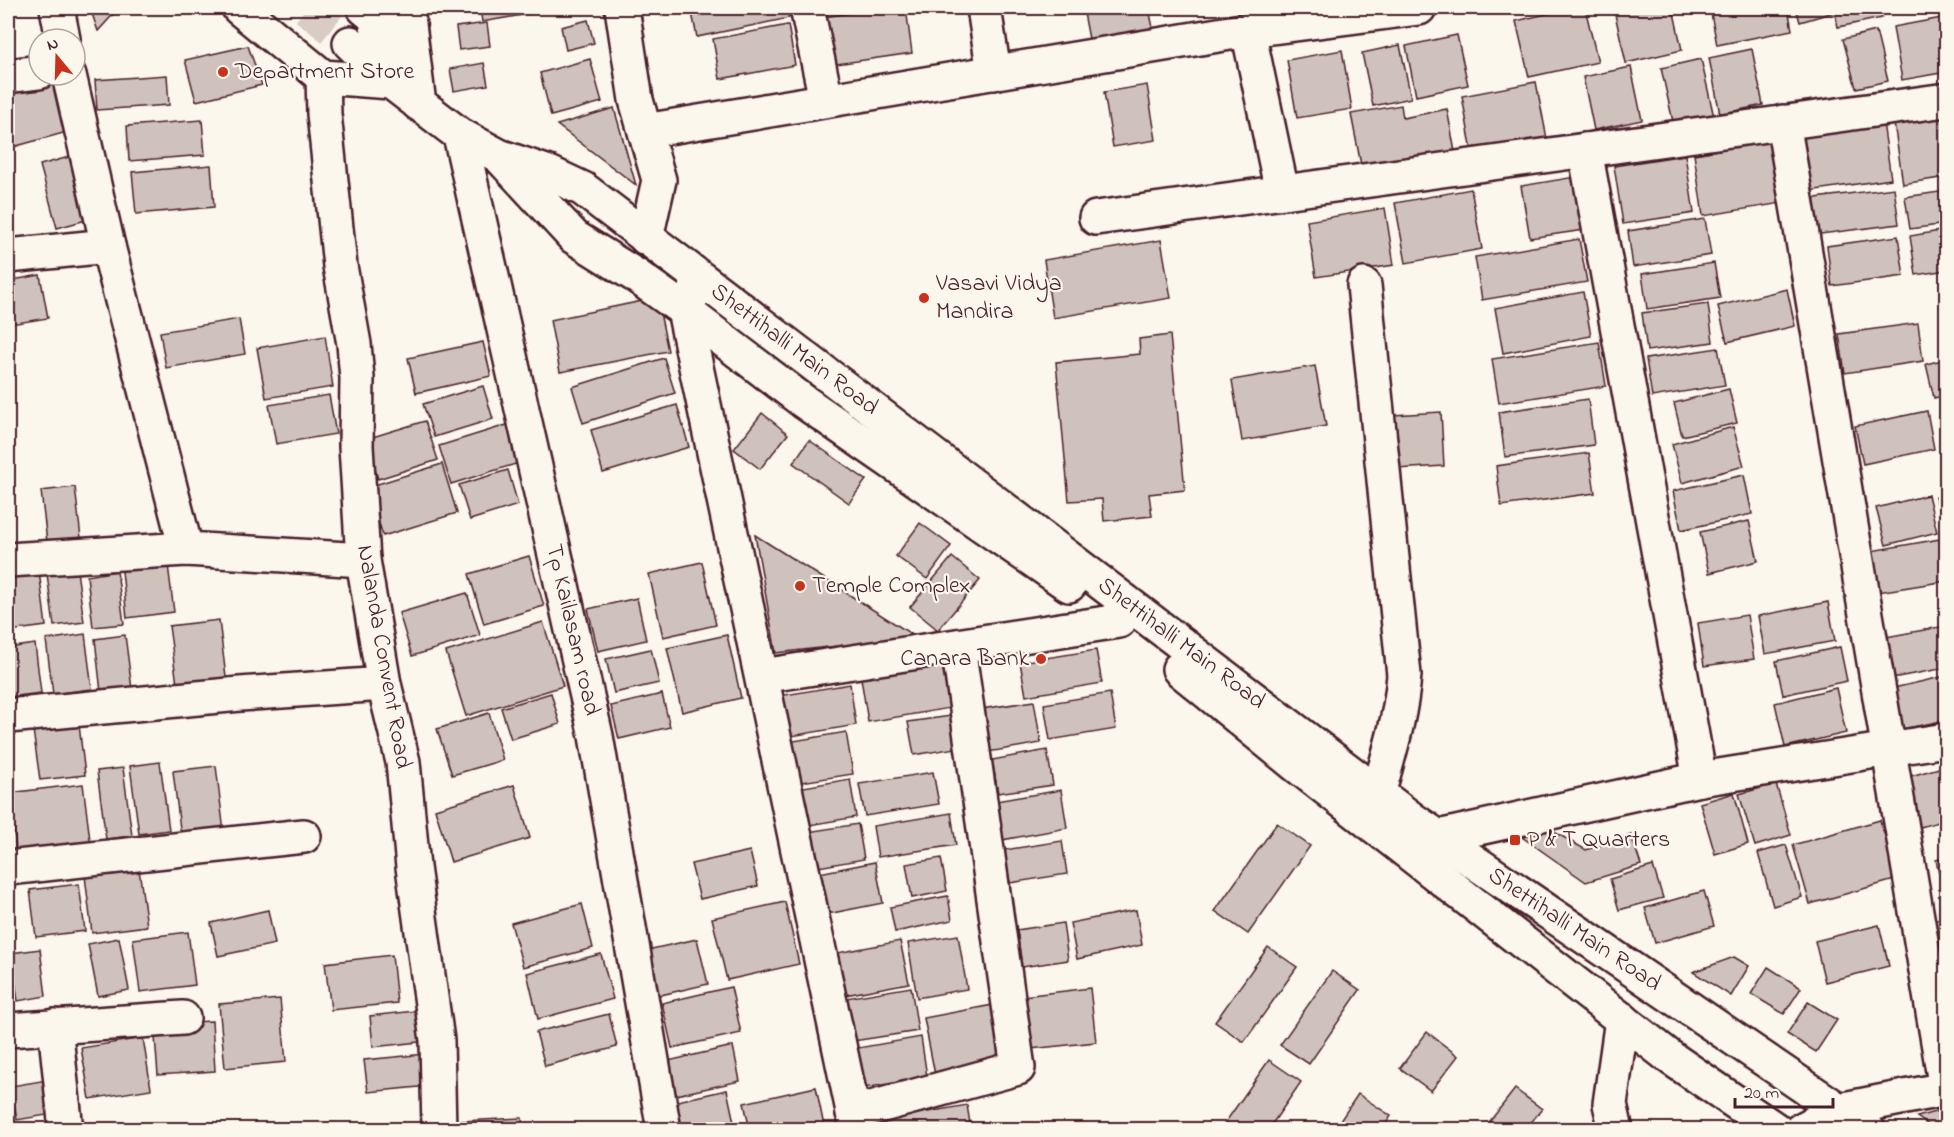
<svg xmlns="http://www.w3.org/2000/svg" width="1954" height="1137" viewBox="0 0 1954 1137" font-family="'Indie Flower',sans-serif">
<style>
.building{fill:#cfc2bc;stroke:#4a1f2b;stroke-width:1.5}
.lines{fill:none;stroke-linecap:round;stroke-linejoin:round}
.minor-tunnel{stroke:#d8ccc5;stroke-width:33;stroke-dasharray:33 16;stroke-linecap:butt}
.minor-casing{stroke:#4a1f2b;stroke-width:38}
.major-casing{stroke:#4a1f2b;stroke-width:38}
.minor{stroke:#fbf7ec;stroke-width:33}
.major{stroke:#fbf7ec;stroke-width:33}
.poi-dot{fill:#c8321e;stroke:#fbf7ec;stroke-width:2}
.labels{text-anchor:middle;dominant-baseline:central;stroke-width:4.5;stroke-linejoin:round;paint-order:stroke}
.poi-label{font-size:24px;fill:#4a1f2b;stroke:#fbf7ec;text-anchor:start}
.street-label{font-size:24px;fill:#4a1f2b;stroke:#fbf7ec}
</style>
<rect width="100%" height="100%" fill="#fbf7ec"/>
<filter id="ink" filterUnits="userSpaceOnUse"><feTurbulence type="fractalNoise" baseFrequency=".0167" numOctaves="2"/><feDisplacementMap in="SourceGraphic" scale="12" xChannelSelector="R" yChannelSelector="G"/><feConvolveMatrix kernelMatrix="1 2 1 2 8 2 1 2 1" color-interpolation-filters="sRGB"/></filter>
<g filter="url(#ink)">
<g class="building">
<path d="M90,8H119L98,31Z"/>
<path d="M480,8H562L482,22Z"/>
<path d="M691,8H786L789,18L697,37Z"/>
<path d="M886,8H906L912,53L830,65L823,17Z"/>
<path d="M1083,8H1149L1153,28L1089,39Z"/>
<path d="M1573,8H1585L1598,62L1529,77L1516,21Z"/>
<path d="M1625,8H1673L1682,50L1626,63L1614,10Z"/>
<path d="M1710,8H1788L1792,30L1717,45Z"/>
<path d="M1796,8H1837L1838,11L1800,22Z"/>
<path d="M1857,8H1880L1882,18L1838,27L1835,12Z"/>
<path d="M1942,18L1946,45V72L1902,80L1893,27Z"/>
<path d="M588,20L594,43L566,50L561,27Z"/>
<path d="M487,23L490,46L459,50L456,27Z"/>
<path d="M788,25L795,65L720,79L713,39Z"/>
<path d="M1876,31L1888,81L1856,88L1843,39Z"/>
<path d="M1457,35L1468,85L1416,96L1406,46Z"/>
<path d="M1400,45L1411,98L1373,106L1362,53Z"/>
<path d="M248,46L262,85L196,101L185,60Z"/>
<path d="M1752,49L1763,105L1720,114L1709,58Z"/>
<path d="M1342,50L1352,109L1297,118L1287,60Z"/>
<path d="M590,59L602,102L551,116L540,73Z"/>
<path d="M1701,59L1714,117L1674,126L1661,68Z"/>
<path d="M484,63L488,85L454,91L450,69Z"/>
<path d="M1631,67L1642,120L1594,130L1583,77Z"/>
<path d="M58,75L74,130L13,147L8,127V86Z"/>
<path d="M167,75L169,105L97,110L95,80Z"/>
<path d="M1536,82L1547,139L1472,152L1462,96Z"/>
<path d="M1147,85L1156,140L1113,147L1104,92Z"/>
<path d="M1401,105L1403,118L1447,109L1456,157L1363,175L1351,114Z"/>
<path d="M614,108L636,185L557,125Z"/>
<path d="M1946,115V177L1903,184L1894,123Z"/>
<path d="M202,120L205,155L129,161L127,126Z"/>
<path d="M1883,122L1891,179L1809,191L1801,133Z"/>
<path d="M1773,141L1782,203L1703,216L1694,154Z"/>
<path d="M80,154L97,217L57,228L40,165Z"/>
<path d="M1685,155L1694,213L1623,224L1614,166Z"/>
<path d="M211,165L214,207L136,214L132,172Z"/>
<path d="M1575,177L1584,230L1530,238L1521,186Z"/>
<path d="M1894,188L1899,224L1813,235L1808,199Z"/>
<path d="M1471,189L1482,249L1406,263L1395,203Z"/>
<path d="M1946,191V224L1910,229L1905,197Z"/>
<path d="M1385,208L1394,265L1316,277L1307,221Z"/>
<path d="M1705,219L1711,255L1633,267L1628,231Z"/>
<path d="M1946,230V270L1916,275L1910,236Z"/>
<path d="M1898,236L1904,276L1832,286L1827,246Z"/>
<path d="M1579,239L1587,282L1482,300L1475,257Z"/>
<path d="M1161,240L1171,298L1053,318L1044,260Z"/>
<path d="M1714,263L1720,298L1647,309L1642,274Z"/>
<path d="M40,275L48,318L11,324L8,307V281Z"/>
<path d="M1787,289L1795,326L1727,342L1718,306Z"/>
<path d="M1583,292L1591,336L1503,353L1495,308Z"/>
<path d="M657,298L668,351L560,372L550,320Z"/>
<path d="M1708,304L1713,342L1647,351L1642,313Z"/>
<path d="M239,319L245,354L166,368L160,332Z"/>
<path d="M1918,323L1923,361L1845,373L1839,334Z"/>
<path d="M1170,335L1185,490L1149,494L1152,516L1104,521L1102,499L1069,501L1056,362L1140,354L1139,339Z"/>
<path d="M325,336L333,387L266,398L257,348Z"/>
<path d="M483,342L491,376L416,393L408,358Z"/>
<path d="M1599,342L1606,386L1499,403L1492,359Z"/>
<path d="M1718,348L1725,385L1652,397L1646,359Z"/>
<path d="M664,358L675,393L583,423L572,387Z"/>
<path d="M1946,359V395L1934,398L1926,364Z"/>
<path d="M1315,366L1326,426L1242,441L1232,380Z"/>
<path d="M483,386L493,419L434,437L423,404Z"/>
<path d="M1729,389L1737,423L1682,436L1674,403Z"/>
<path d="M329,395L336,434L276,444L269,405Z"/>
<path d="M1588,399L1594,445L1505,457L1499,412Z"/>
<path d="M677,405L689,447L603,473L591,430Z"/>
<path d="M1927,411L1934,449L1863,464L1855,426Z"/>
<path d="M1441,412L1444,466L1396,469L1393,415Z"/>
<path d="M762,413L788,434L760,469L734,449Z"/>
<path d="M425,421L438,460L378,479L366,439Z"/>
<path d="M510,424L522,462L451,484L439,446Z"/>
<path d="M1733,427L1744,466L1682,483L1672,444Z"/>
<path d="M809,440L866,480L849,503L793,463Z"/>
<path d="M1589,453L1595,493L1501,506L1496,466Z"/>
<path d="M442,464L457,513L383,536L368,487Z"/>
<path d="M508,470L518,505L470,520L459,485Z"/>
<path d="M1744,475L1752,514L1681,530L1673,491Z"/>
<path d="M75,487L81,538L47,542L41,491Z"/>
<path d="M1928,495L1937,532L1886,545L1876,508Z"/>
<path d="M1946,495V536H1945L1936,497Z"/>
<path d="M1749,521L1758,561L1709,573L1700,532Z"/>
<path d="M920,523L951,546L927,579L896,556Z"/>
<path d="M755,535L916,637L776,653Z"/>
<path d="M1946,538V581L1866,594L1859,553Z"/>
<path d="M529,556L544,606L484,624L469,574Z"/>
<path d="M952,557L980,580L938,630L910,607Z"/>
<path d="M702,562L716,625L663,637L649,574Z"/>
<path d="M38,563L46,626L9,631L8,567Z"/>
<path d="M168,565L174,612L127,618L122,571Z"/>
<path d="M77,571L84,622L54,626L47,574Z"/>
<path d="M117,571L124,624L93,627L87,576Z"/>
<path d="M467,593L480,635L412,656L399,613Z"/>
<path d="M637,598L646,640L598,651L588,609Z"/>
<path d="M1828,602L1835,641L1765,654L1758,616Z"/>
<path d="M1747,615L1754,659L1704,666L1698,623Z"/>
<path d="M219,620L226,677L177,684L169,626Z"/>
<path d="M543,622L563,686L466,716L446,652Z"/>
<path d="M1946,626V668L1881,680L1875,639Z"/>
<path d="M85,634L92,689L53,694L46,640Z"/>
<path d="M125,635L132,689L101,692L95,639Z"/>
<path d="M727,635L741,698L682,712L667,648Z"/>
<path d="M35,644L41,693L8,697V648Z"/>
<path d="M1840,647L1847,681L1783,695L1776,661Z"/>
<path d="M651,649L659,683L614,693L606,659Z"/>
<path d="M1096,650L1102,683L1026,696L1020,662Z"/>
<path d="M942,664L950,708L868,722L861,678Z"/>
<path d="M1946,676V720L1899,730L1889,689Z"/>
<path d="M850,684L856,725L780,738L773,697Z"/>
<path d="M1836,688L1846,733L1785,747L1775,703Z"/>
<path d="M551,693L560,724L511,739L501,708Z"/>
<path d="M1110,693L1116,729L1050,740L1044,704Z"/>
<path d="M662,694L670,727L619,739L611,706Z"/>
<path d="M1034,701L1041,743L982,753L975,710Z"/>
<path d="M489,713L503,760L452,775L437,729Z"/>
<path d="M951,716L956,748L914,755L908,722Z"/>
<path d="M79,725L85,775L40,780L33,730Z"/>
<path d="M846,732L853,774L789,784L782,743Z"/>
<path d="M1047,750L1053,785L998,793L992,760Z"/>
<path d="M160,762L169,830L139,834L130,766Z"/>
<path d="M216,766L224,832L181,837L173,771Z"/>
<path d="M1946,766V820L1913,829L1900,779Z"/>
<path d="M123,768L132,836L106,839L97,771Z"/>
<path d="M933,772L939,804L865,816L859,784Z"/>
<path d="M850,779L856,817L798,827L792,789Z"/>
<path d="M83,784L91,848L17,857L9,793Z"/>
<path d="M1776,784L1791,835L1755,846L1739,794Z"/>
<path d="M514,785L530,838L451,862L435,809Z"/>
<path d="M1061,790L1067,828L1002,840L996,801Z"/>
<path d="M1734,793L1748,844L1715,854L1700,803Z"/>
<path d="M951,813L956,845L878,857L873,826Z"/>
<path d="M1880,820L1898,879L1810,904L1793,845Z"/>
<path d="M1277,823L1310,846L1248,934L1215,911Z"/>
<path d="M858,824L864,859L813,868L807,832Z"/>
<path d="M1549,829L1586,850L1631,835L1641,865L1586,882L1522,837Z"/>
<path d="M1062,841L1067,874L1010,883L1004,850Z"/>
<path d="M1786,845L1802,897L1773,906L1758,853Z"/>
<path d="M750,851L758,886L700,899L691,864Z"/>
<path d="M1946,857V898H1945L1936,860Z"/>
<path d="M941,858L947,891L912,898L906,864Z"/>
<path d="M875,862L883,903L822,915L814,874Z"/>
<path d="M1653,866L1663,898L1619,910L1610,879Z"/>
<path d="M139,869L147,926L92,933L85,876Z"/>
<path d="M79,884L85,931L36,937L30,890Z"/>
<path d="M1704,891L1714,926L1655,943L1645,908Z"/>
<path d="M948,896L952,920L895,932L890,907Z"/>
<path d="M785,902L799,964L727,980L712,918Z"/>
<path d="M582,904L593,948L523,967L511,923Z"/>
<path d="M268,910L275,944L218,956L211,923Z"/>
<path d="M1136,910L1142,945L1077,959L1070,923Z"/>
<path d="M1946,918V945L1937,946L1933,920Z"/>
<path d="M1063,923L1068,960L1022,967L1017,930Z"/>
<path d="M1879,925L1889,966L1825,982L1815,941Z"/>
<path d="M188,932L195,985L140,992L133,939Z"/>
<path d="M958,935L967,989L917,998L908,943Z"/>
<path d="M119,938L129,990L98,996L88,944Z"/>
<path d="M697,939L708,984L648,998L638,952Z"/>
<path d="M900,941L909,983L845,995L837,953Z"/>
<path d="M1268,947L1297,967L1244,1042L1215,1022Z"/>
<path d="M40,949L46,996L18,1001L11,953Z"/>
<path d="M1946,953V994L1938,955Z"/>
<path d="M601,954L613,999L538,1019L527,973Z"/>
<path d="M392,955L397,1003L331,1010L325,963Z"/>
<path d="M1734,957L1749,966L1731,996L1693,972Z"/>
<path d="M1768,967L1801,988L1784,1014L1751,994Z"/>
<path d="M1332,971L1360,990L1309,1064L1280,1045Z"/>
<path d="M731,987L741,1033L672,1048L662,1003Z"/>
<path d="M911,987L918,1031L847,1042L840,999Z"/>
<path d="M1090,988L1096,1042L1021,1050L1015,997Z"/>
<path d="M280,999L286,1062L225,1068L219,1004Z"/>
<path d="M1808,1002L1837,1020L1816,1052L1787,1034Z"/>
<path d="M993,1005L1004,1062L935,1075L924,1018Z"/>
<path d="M424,1010L428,1041L373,1047L370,1016Z"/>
<path d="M609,1014L617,1047L545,1066L536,1032Z"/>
<path d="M212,1021L215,1071L158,1075L154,1024Z"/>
<path d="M1427,1032L1458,1056L1431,1091L1400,1068Z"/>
<path d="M921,1037L927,1077L859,1089L852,1049Z"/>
<path d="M143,1038L151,1089L90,1099L81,1048Z"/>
<path d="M733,1046L740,1081L676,1095L668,1061Z"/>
<path d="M426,1054L429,1086L368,1092L364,1060Z"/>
<path d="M1269,1060L1301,1082L1268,1130H1220Z"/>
<path d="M59,1078L65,1112L17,1120L11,1086Z"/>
<path d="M816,1087L824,1126L810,1130H750L744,1103Z"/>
<path d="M1515,1089L1542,1109L1525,1130H1483Z"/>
<path d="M727,1090L735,1127L724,1130H679L673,1102Z"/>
<path d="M1358,1094L1391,1116L1382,1130H1334Z"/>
<path d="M967,1105L971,1130H878L877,1121Z"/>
<path d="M1946,1109V1130H1936L1917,1117Z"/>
<path d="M522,1118L523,1130H462V1121Z"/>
</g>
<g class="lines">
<path class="minor-tunnel" d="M306,8L350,43"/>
<g class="minor-casing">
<g id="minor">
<path d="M57,8L63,39"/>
<path d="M407,8L419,104"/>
<path d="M622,8L636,100L659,180L646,238"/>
<path d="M807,8L826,100"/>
<path d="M984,8L994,73"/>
<path d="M1248,30L1282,192"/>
<path d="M350,43L391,82"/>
<path d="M69,75L108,246L186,549"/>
<path d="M8,76L39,72"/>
<path d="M323,77L324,114L340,266L354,344L357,378L356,446L363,560L384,684L403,762L413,867L437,1040L439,1130"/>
<path d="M1783,122L1946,1089"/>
<path d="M645,131L1248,30L1419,8"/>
<path d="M460,135L596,736L664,1130"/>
<path d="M1585,150L1700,779"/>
<path d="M1096,218L1946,100"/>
<path d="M8,256L108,246"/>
<path d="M702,280L684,310L857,1130"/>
<path d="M1364,285L1404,675C1401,716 1389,754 1378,794"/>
<path d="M8,560L186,549L363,560"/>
<path d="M762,676L1119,621"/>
<path d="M8,716L240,694L384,684"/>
<path d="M1416,845L1438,837L1700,779L1946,740"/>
<path d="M8,868L304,836"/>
<path d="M55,1026L66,1130"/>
<path d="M8,1030L183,1018"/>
<path d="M853,1113L1018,1068L958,646"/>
<path d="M1616,1130L1610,1104L1622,1019"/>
<path d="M1801,1130L1839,1110L1946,1089"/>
</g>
</g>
<g class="major-casing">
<g id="major">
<path d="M239,8L323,77L391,82L460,135L499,156L549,173L583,189L1413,820L1868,1130"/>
<path d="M364,8L375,17L391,82"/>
<path d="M501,158L574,237L635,275L684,310L803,401L1069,585"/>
<path d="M1179,669L1296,765L1671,1058L1776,1130"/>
</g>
</g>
<use href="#minor" class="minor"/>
<use href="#major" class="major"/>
</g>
</g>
<g class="poi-dot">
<circle cx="223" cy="72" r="6"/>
<circle cx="924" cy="298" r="6"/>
<circle cx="800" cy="586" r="6"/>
<circle cx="1041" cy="659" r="6"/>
<rect x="1509" y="834" width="12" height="12" rx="3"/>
</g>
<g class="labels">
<g class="poi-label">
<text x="235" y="72">Department Store</text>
<text x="936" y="284">Vasavi Vidya<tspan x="936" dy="28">Mandira</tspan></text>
<text x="812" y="586">Temple Complex</text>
<text x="1029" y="659" text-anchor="end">Canara Bank</text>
<text x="1527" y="840">P &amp; T Quarters</text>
</g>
<g class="street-label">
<text transform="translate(794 350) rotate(37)">Shettihalli Main Road</text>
<text transform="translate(572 630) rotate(77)">Tp Kailasam road</text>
<text transform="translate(1181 644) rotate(37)">Shettihalli Main Road</text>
<text transform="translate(383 657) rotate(80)">Nalanda Convent Road</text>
<text transform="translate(1574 930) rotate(34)">Shettihalli Main Road</text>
</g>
</g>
<rect width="1954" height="1137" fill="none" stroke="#fbf7ec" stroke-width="30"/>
<rect x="15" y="15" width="1924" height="1107" fill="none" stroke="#4a1f2b" stroke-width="2" filter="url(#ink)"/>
<g transform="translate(57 57) rotate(341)"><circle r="28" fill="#fbf7ec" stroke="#b4a19f" stroke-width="1.5"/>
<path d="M0-4.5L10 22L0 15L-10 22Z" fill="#c8321e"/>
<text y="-9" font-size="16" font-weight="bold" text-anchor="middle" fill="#4a1f2b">N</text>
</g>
<path d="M1735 1098v9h98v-9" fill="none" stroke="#4a1f2b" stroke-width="3"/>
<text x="1744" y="1098" font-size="18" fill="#4a1f2b" stroke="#fbf7ec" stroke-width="4.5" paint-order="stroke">20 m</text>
</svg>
